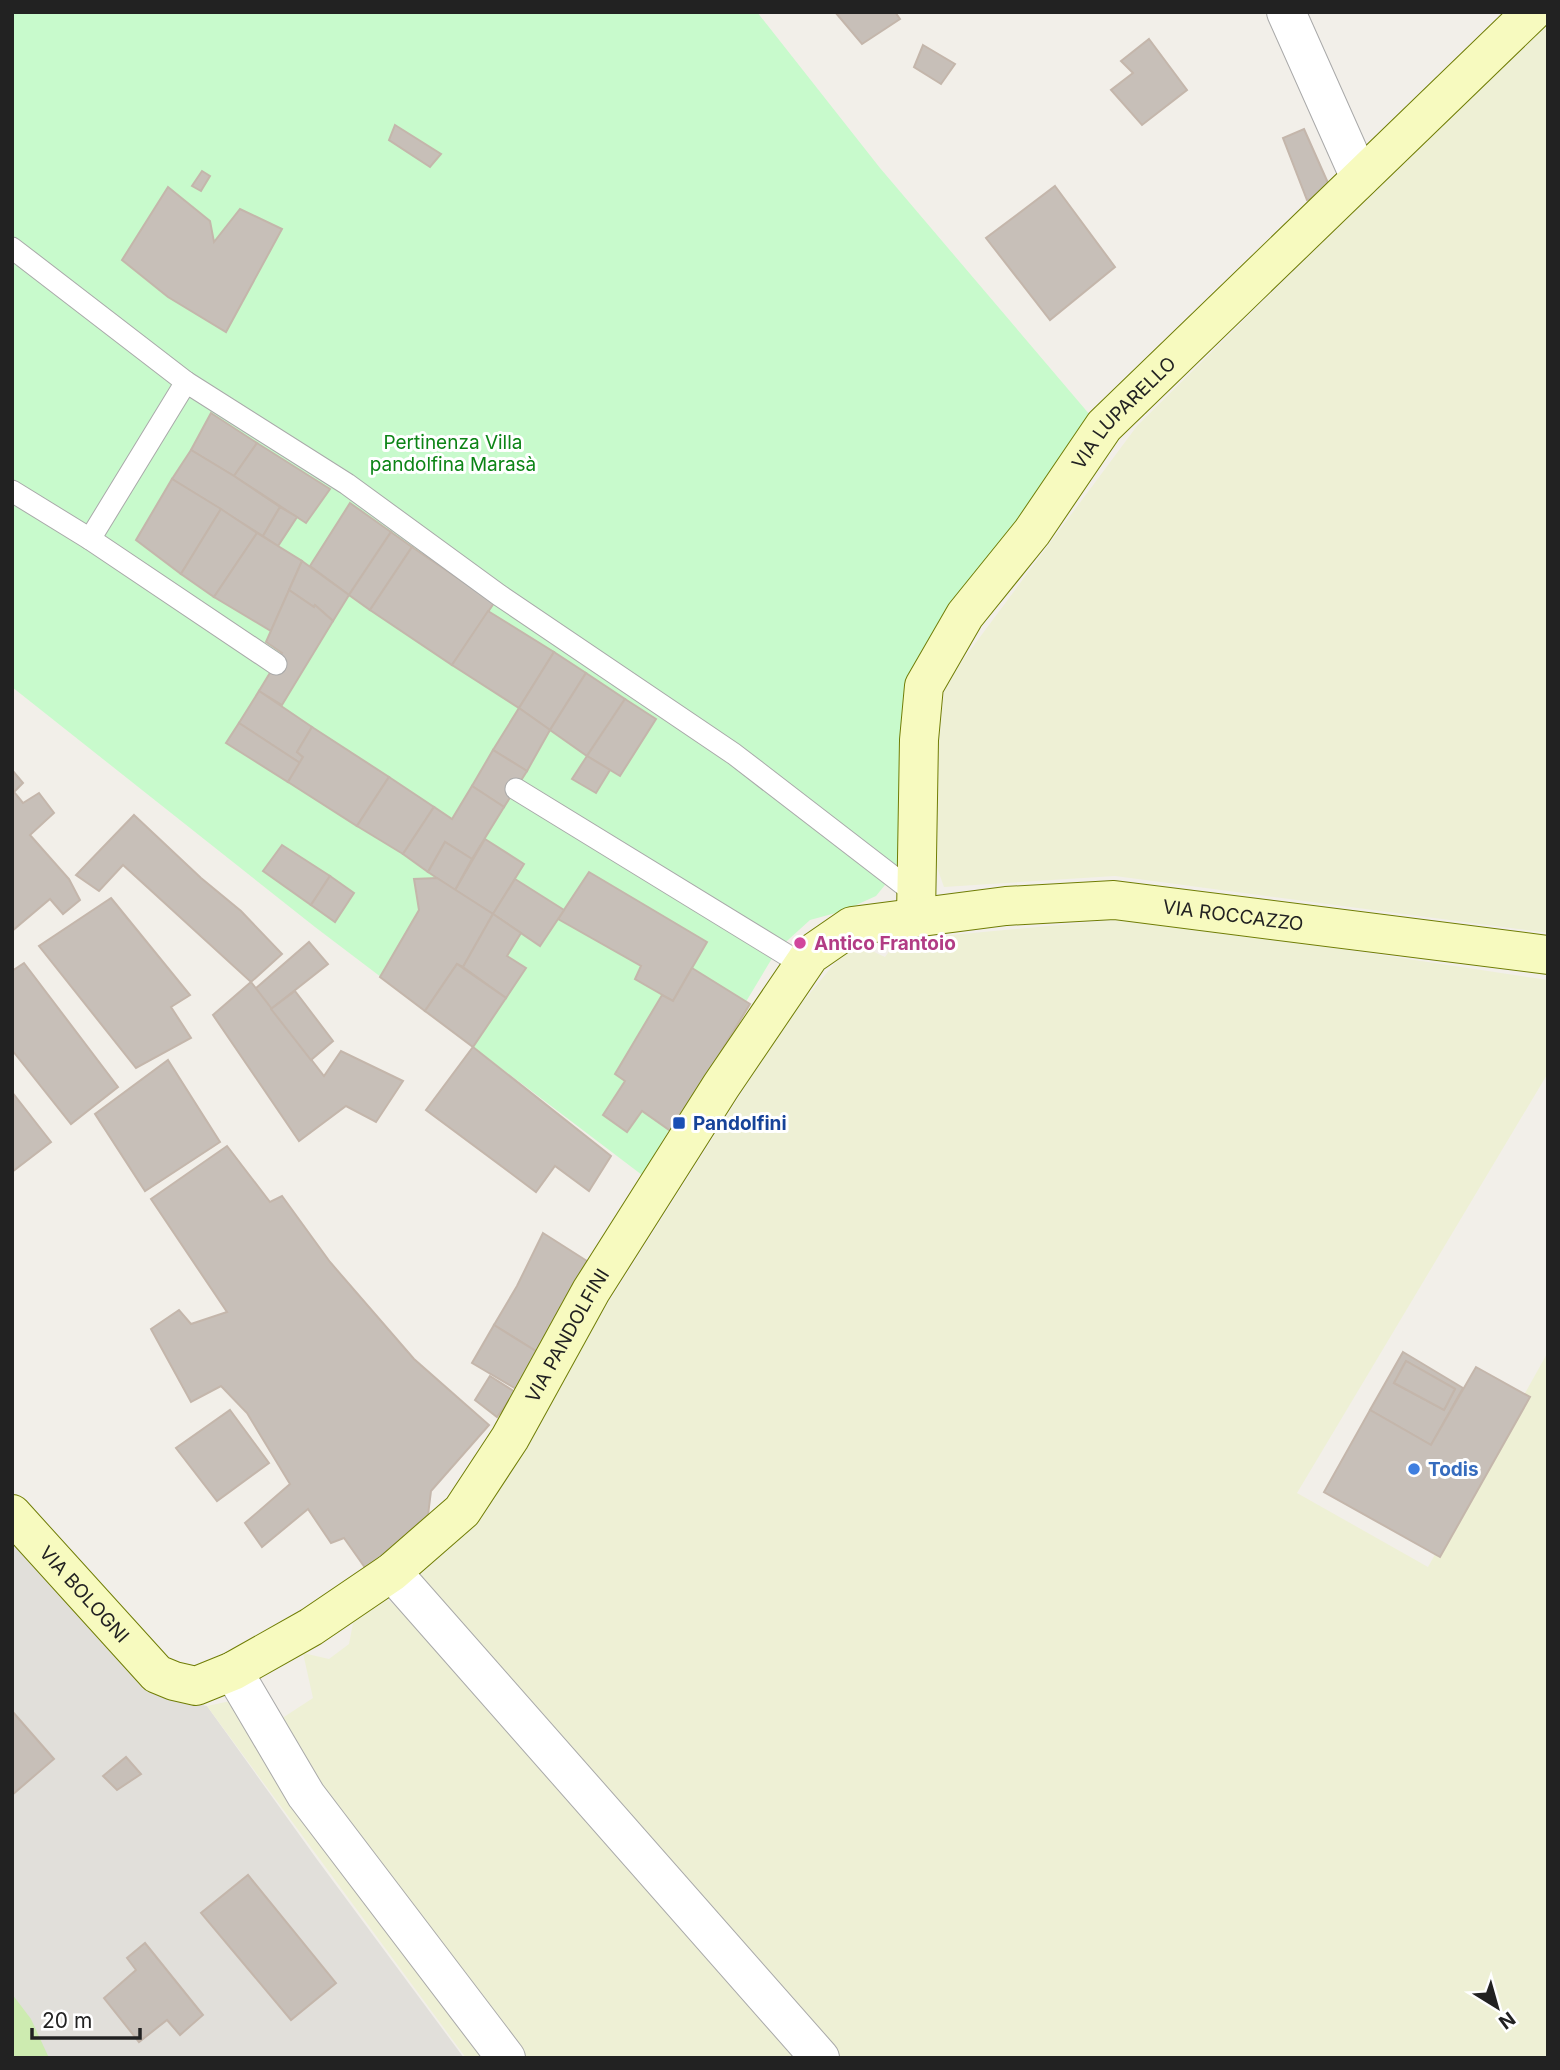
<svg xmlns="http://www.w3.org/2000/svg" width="1560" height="2070" viewBox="0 0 1560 2070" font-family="Inter,sans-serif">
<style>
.airport{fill:#e1dfda}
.farmland{fill:#eef0d5}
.grass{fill:#cdebb0}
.park{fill:#c8facc}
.building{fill:#c7bfb8;stroke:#c4b6ab;stroke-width:2;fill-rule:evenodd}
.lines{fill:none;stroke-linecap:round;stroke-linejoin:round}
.lane-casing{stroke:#a9a9a9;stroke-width:23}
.street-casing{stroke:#a9a9a9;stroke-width:40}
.secondary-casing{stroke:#707d05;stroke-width:40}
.lane{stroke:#fff;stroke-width:21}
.street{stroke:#fff;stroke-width:38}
.secondary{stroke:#f7fabf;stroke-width:38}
.hotel-dot{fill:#d1479c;stroke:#fff;stroke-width:2.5}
.transit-dot{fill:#1a4fb4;stroke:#fff;stroke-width:2.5}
.shop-dot{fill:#3f7fe0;stroke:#fff;stroke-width:2.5}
.labels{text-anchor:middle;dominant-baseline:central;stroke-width:6;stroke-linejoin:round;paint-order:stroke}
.street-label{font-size:19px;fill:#222;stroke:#fff}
.park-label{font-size:19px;fill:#0c8416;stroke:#fff}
.hotel-label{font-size:19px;font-weight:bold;fill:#b23c85;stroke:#fff;text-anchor:start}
.transit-label{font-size:19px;font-weight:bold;fill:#164399;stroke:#fff;text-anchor:start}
.shop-label{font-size:19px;font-weight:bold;fill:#366cbe;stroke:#fff;text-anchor:start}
</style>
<rect width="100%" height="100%" fill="#f2efe9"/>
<path class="airport" d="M12,1535L153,1694L207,1706L316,1858L464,2058H12Z"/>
<g class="farmland">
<path d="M1548,19V933L1115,876L944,887L934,859L937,750L945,684L1137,426Z"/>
<path d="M1135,918L1548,980V1073L1297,1493L1428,1567L1548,1352V2058H466L207,1706L235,1700L258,1734L313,1698L303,1653L329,1659L349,1644L355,1613L382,1595L402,1611L417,1600L423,1564L494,1483L787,1021L834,964L857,944L885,957L897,940Z"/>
</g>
<path class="grass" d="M12,1994L31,2019L49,2058H12Z"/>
<path class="park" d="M12,12H757L880,168L1090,415L1004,539L955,599L902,864L876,896L843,911L810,920L777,950L642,1175L315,927L12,687Z"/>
<g class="building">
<path d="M835,12H895L900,19L862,44Z"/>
<path d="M1149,39L1187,90L1142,125L1111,90L1133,73L1121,61Z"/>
<path d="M923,45L955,64L941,84L914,67Z"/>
<path d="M395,125L441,154L430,167L389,140Z"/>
<path d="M1304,129L1332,192L1307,200L1283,138Z"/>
<path d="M202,171L210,176L201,191L192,186Z"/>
<path d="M1055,186L1115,267L1050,320L986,238Z"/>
<path d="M168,187L210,221L214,242L240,209L282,229L226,332L168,297L122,260Z"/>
<path d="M211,413L257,443L234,476L191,450Z"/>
<path d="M257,443L330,489L306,523L234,476Z"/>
<path d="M191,450L234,476L280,507L263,536L172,479Z"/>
<path d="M172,479L221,509L181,574L136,540Z"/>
<path d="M350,503L391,532L349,595L310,566Z"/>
<path d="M280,507L297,517L278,546L263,536Z"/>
<path d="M221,509L257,533L214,597L181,574Z"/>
<path d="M391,532L412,547L370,610L349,595Z"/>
<path d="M257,533L302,561L271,631L214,597Z"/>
<path d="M412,547L494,603L452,665L370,610Z"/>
<path d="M302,561L349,595L333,621L315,605L314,607L289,590Z"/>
<path d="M289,590L314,607L315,605L333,621L282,705L259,691L282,653L266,642Z"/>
<path d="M488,611L554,652L519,708L452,665Z"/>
<path d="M554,652L586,673L550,730L519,708Z"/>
<path d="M586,673L625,699L587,756L550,730Z"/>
<path d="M259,691L312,727L297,752L303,757L300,763L239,723Z"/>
<path d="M625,699L656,719L620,776L587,756Z"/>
<path d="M519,708L550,730L527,771L493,750Z"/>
<path d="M239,723L300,763L288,782L226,743Z"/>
<path d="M312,727L389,777L357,826L288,782L303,757L297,752Z"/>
<path d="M493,750L527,771L504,807L472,786Z"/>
<path d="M587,756L610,770L596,793L572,779Z"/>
<path d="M12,770L23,783L14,792L23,803L39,793L54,813L30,835L69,879L80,900L63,914L50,899L12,931Z"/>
<path d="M389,777L434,807L403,854L357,826Z"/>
<path d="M472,786L504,807L472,859L445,842L428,872L403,854L434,807L452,819Z"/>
<path d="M134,815L201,878L241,911L282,954L251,982L123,865L99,891L76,875Z"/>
<path d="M485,839L524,864L493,914L455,890Z"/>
<path d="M445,842L472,859L455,890L428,872Z"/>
<path d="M282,845L330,876L311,905L263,871Z"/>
<path d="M589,872L707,942L673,1001L635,979L641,966L558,919Z"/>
<path d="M330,876L354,893L335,922L311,905Z"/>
<path d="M437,878L493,914L463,967L457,964L425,1011L380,977L419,910L414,879Z"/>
<path d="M515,879L564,910L540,946L493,914Z"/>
<path d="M111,898L190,995L171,1007L191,1038L136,1068L39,946Z"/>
<path d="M493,914L521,933L507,956L526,968L506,998L463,967Z"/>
<path d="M309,942L328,964L271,1009L255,989Z"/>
<path d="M24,963L118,1087L71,1124L12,1050V971Z"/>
<path d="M457,964L506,998L473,1047L425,1011Z"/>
<path d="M692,968L750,1004L672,1132L642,1111L627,1132L603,1115L625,1081L615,1074L662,995L673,1001Z"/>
<path d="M251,982L324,1076L341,1051L403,1081L376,1122L346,1106L299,1141L213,1015Z"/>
<path d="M295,991L333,1041L311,1060L271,1009Z"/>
<path d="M473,1047L611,1156L589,1191L555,1166L536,1192L426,1110Z"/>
<path d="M168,1060L220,1142L145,1191L95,1114Z"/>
<path d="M12,1092L51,1142L12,1172Z"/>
<path d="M227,1146L270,1202L282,1196L330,1262L414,1359L489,1425L431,1491L428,1515L366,1569L344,1538L331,1543L308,1509L262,1547L245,1523L290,1484L247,1413L221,1386L191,1402L151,1329L179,1310L191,1324L227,1312L151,1199Z"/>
<path d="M543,1233L587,1261L539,1353L494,1325L517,1286Z"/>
<path d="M494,1325L539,1353L518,1390L472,1363Z"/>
<path d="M1403,1352L1463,1388L1431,1445L1370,1410ZM1406,1361L1455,1389L1444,1410L1394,1383Z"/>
<path d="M1406,1361L1455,1389L1444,1410L1394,1383Z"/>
<path d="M1476,1367L1530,1397L1440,1557L1324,1492L1370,1410L1431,1445Z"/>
<path d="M490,1376L515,1392L497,1417L475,1400Z"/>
<path d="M230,1410L269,1463L217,1501L176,1448Z"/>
<path d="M12,1711L54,1759L12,1795Z"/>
<path d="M126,1757L141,1774L117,1790L103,1776Z"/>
<path d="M248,1875L336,1983L291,2020L201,1913Z"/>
<path d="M145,1943L203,2015L180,2035L167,2020L139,2042L104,1998L136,1970L127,1958Z"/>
</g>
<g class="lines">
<g class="lane-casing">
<g id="lane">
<path d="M12,248L186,382"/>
<path d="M12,491L90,539L276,664"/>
<path d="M90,539L186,382L347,484L499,595L734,754L917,895"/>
<path d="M516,789L803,965"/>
</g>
</g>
<g class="street-casing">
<g id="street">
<path d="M1286,12L1360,178"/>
<path d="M392,1572L820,2058"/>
<path d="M233,1671L306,1795L506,2058"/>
</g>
</g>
<g class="secondary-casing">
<g id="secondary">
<path id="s1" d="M916,916L919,740L924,686L965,615L1032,532L1104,426L1532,12"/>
<path id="s2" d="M12,1514L157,1674L174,1681L196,1686L233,1671L311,1627L392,1572L462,1511L510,1438L591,1291L721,1086L810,955L852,926L1006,906L1114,900L1548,955"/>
</g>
</g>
<use href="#lane" class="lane"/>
<use href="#street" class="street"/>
<use href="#secondary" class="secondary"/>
</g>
<circle class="hotel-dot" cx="800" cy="943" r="7"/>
<rect class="transit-dot" x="672" y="1116" width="14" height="14" rx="3.5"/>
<circle class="shop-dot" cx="1414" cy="1469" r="7"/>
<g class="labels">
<g class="street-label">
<text stroke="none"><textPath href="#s1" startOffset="570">VIA LUPARELLO</textPath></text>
<text stroke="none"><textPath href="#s2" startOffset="1668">VIA ROCCAZZO</textPath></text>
<text stroke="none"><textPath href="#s2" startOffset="782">VIA PANDOLFINI</textPath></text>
<text stroke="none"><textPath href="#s2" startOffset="108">VIA BOLOGNI</textPath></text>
</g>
<g class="park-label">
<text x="453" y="442">Pertinenza Villa<tspan x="453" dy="22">pandolfina Marasà</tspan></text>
</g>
<g class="hotel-label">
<text x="814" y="943">Antico Frantoio</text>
</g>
<g class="transit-label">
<text x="693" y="1123">Pandolfini</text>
</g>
<g class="shop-label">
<text x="1428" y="1469">Todis</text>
</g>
</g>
<rect width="1560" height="2070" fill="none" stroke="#222222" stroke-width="28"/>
<g transform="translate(1497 2007) rotate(143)" stroke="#ffffff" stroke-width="5" paint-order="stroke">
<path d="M0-5L12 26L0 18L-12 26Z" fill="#222222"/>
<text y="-10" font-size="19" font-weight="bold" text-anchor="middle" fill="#222222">N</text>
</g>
<path d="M32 2028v10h108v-10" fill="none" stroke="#222222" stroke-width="3.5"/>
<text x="42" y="2028" font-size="21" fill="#222222" stroke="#ffffff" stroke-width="5" paint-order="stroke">20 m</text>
</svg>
